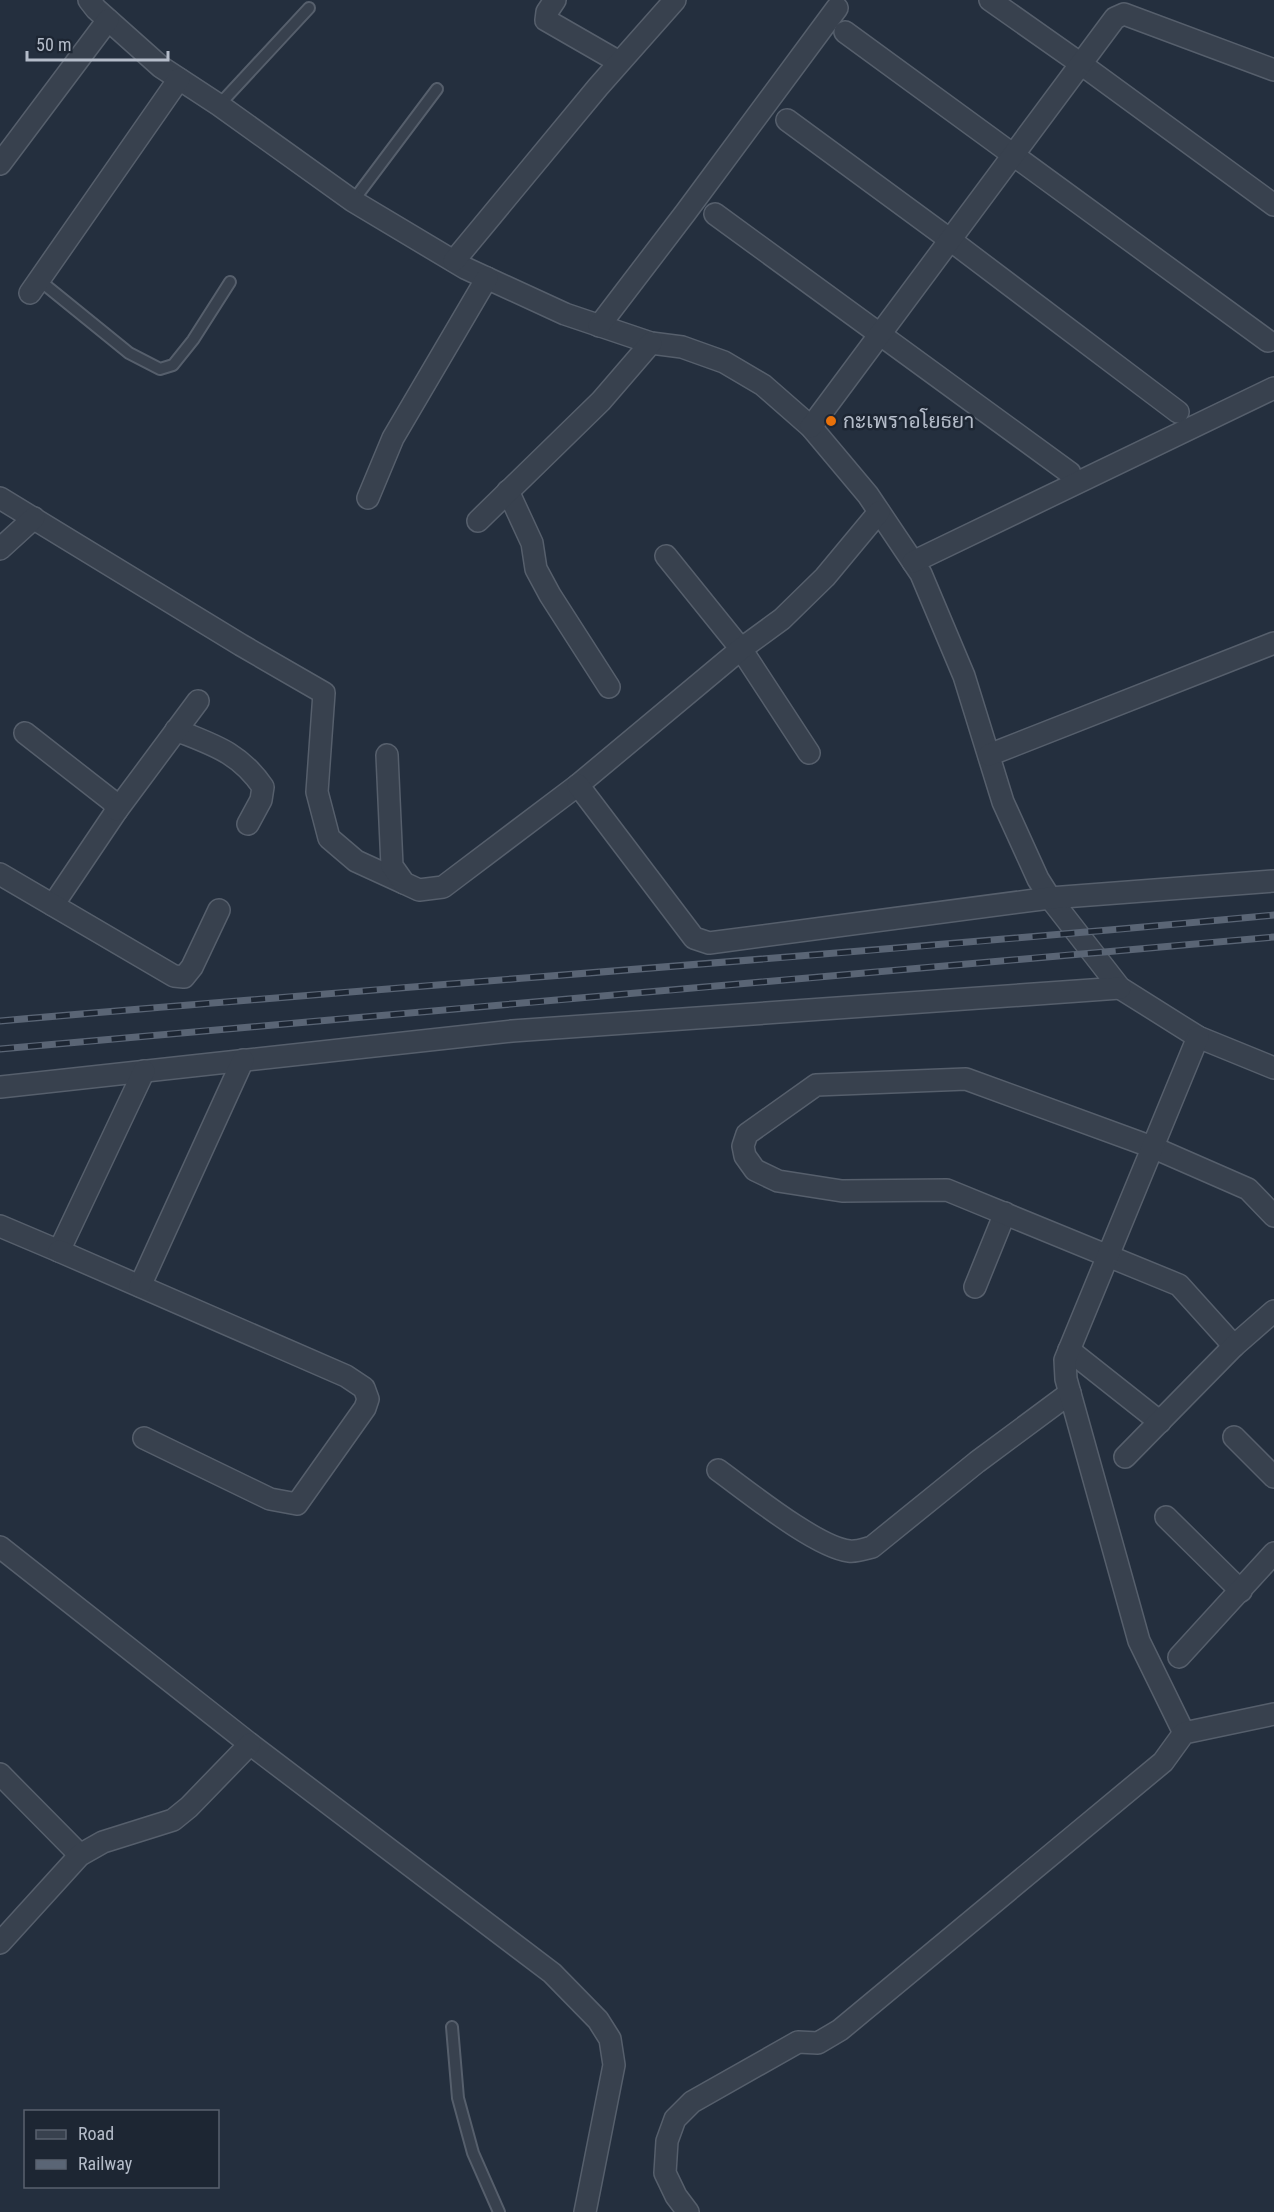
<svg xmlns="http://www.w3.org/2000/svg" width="1274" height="2212" viewBox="0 0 1274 2212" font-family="'Roboto Condensed',Sarabun,sans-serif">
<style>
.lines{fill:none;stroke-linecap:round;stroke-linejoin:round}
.service-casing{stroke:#565f6c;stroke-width:14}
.minor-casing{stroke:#565f6c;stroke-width:24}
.service{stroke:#38414e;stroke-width:10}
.minor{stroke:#38414e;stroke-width:21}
.rail-casing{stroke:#5a6575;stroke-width:7}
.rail{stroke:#1d2633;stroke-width:4.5;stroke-dasharray:14;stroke-linecap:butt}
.food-dot{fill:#e8710a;stroke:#1d2633;stroke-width:2}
.labels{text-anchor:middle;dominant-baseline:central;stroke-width:5;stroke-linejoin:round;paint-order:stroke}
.poi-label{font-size:21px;fill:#b4bcc9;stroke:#1d2633;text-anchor:start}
</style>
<rect width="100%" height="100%" fill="#242f3e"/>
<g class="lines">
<g class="service-casing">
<g id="service">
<path d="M219,105L309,8"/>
<path d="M353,201L437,89"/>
<path d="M39,280L129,353L160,369L173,365L193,340L230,282"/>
<path d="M452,2027L458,2098L473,2153L499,2212"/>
</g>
</g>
<g class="minor-casing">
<g id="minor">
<path d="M89,0L96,9L161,67L219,105L353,201L465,268L565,314L651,343L682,347L724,362L763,385L811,427L868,495L921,574L964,676L1003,802L1038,879L1050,898L1120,988L1198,1037L1274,1068"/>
<path d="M555,0L547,12L546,20L619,62"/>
<path d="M990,0L1081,64L1274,205"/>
<path d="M845,32L1268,341"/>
<path d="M787,120L949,239L1178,412"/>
<path d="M0,164L108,20"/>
<path d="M715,214L1070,473"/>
<path d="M454,261L598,87L675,0"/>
<path d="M30,293L179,79"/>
<path d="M599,326L686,212L837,8"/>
<path d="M811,427L1115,18L1124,14L1274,70"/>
<path d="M508,491L532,543L536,569L550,595L609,687"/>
<path d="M0,498L241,645L324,693L317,792L329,838L356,861L404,883"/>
<path d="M368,498L393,438L487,278"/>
<path d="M478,521L601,401L651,343"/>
<path d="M0,549L34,518"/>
<path d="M666,556L741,649L809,753"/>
<path d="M913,562L1274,388"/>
<path d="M176,730C213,745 239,752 263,787L261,800L248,824"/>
<path d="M25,733L112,801L117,810L53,905"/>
<path d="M387,755L392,866L404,883L419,890L443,887L578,785L741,649L782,619L825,577L879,512"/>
<path d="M989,755L1274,643"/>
<path d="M578,785L694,938L709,943L1050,898L1274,881"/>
<path d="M117,810L198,701"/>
<path d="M0,874L174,976L184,977L192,967L219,910"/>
<path d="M0,1087L512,1031L1120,988"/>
<path d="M0,1226L59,1251L144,1071"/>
<path d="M59,1251L346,1376L364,1388L368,1399L365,1408L297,1504L270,1499L144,1438"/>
<path d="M140,1286L243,1060"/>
<path d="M975,1287L1005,1213"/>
<path d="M1234,1346L1179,1285L947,1190L842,1191L778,1181L755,1170L745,1156L743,1146L747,1134L816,1085L966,1079L1152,1147L1248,1189L1274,1216"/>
<path d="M1069,1350L1160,1422"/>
<path d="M1234,1437L1274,1477"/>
<path d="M1125,1457L1234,1346L1274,1311"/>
<path d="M718,1470C747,1491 816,1547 849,1551C857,1552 864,1549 872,1547L977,1462L1070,1393"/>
<path d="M1166,1517L1241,1591"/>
<path d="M0,1547L250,1744L552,1973L598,2020L610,2039L614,2065L585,2212"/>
<path d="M1179,1657L1274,1553"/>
<path d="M1184,1733L1139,1641L1066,1379L1065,1360L1198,1037"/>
<path d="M0,1774L80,1855"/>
<path d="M0,1943L80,1855L103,1842L173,1820L189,1807L250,1744"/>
<path d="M688,2212L676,2196L665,2173L667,2141L675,2119L692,2102L798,2042L818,2043L840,2030L1163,1762L1184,1733L1274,1714"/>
</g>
</g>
<use href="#service" class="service"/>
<use href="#minor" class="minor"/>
<g class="rail-casing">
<g id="rail">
<path d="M0,1021C425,984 850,955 1274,915"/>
<path d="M0,1049L1274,937"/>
</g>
</g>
<use href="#rail" class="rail"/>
</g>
<circle class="food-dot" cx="831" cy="421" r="6"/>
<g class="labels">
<g class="poi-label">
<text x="843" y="421">กะเพราอโยธยา</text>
</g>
</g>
<rect x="24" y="2110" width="195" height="78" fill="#1d2633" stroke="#59626f" stroke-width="1.5"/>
<rect x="36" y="2130" width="30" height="9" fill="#38414e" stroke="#59626f" stroke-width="1.5"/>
<text x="78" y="2140" font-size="18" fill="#b4bcc9">Road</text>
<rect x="36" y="2160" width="30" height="9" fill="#5a6575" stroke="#59626f" stroke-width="1.5"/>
<text x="78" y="2170" font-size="18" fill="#b4bcc9">Railway</text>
<path d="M27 51v9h141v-9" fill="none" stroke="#b4bcc9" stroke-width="3"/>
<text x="36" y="51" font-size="18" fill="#b4bcc9" stroke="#1d2633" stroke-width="4.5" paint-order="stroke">50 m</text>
</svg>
